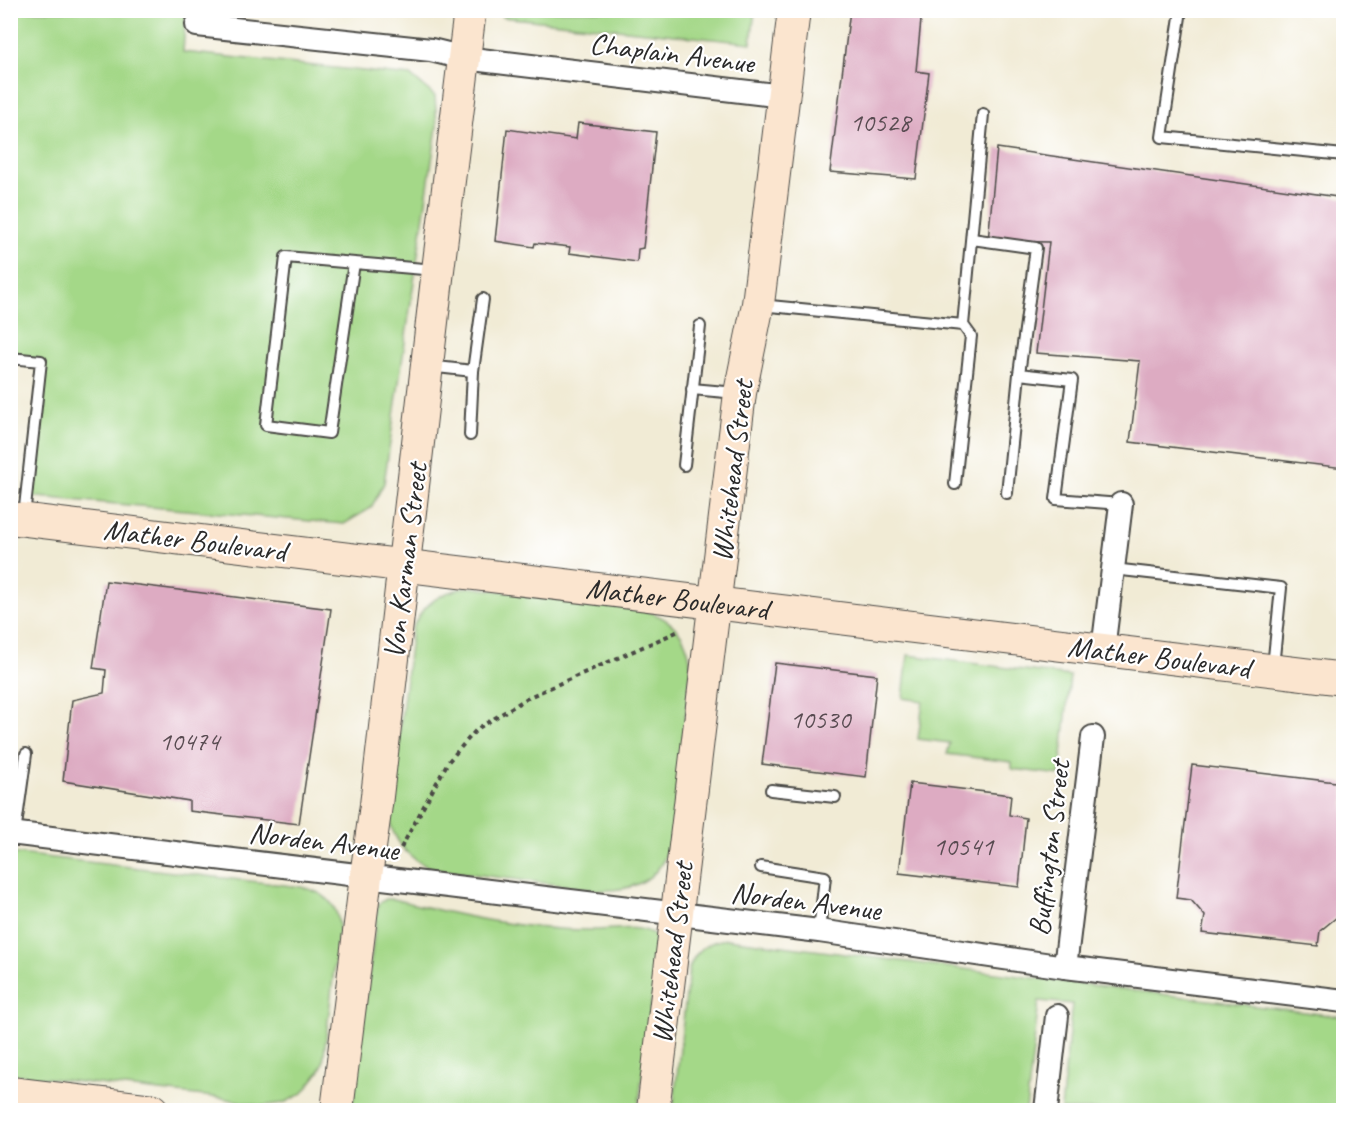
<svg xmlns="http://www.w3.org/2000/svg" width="1354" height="1121" viewBox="0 0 1354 1121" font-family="Caveat,sans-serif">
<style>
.green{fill:#a4d888;stroke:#68825a;stroke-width:1.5}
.building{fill:#ddabc2}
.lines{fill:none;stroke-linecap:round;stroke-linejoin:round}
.lane-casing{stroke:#494844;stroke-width:14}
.street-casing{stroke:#494844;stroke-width:26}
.secondary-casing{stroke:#494844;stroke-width:34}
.path{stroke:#494844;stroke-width:4;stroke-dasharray:4.5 4.5;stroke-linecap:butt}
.lane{stroke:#fff;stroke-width:10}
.street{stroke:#fff;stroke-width:22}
.secondary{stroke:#fbe5cf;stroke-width:32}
.labels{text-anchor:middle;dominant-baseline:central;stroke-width:4.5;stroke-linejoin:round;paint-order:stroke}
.number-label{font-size:27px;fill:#584b51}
.street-label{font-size:30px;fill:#2b2b2b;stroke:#fff}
</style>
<rect width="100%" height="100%" fill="#fff"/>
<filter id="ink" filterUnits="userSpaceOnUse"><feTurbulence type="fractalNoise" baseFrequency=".0167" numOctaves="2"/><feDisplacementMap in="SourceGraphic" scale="12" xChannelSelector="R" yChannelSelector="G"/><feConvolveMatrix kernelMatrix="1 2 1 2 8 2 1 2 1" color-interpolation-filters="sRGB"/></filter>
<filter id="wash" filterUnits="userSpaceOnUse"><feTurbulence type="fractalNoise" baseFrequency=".008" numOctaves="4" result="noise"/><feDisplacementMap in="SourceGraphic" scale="24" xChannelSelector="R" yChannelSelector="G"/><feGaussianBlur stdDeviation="1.35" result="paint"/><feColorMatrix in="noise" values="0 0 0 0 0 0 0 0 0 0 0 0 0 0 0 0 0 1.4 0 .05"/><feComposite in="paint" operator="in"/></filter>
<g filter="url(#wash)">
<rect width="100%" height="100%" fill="#f1ebd5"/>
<g class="green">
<path d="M11,11H186L183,52L411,76L435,96L437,127L384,483L371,508L344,524L27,496L41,361L11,357Z"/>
<path d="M503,11L755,10V11L751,43L502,17Z"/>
<path d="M468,587L637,608C671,617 689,633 691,670C686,709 682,747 677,785C674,810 675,844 660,866C646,886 622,891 599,890L433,869C409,859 396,845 389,819L412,629C423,603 441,592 468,587Z"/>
<path d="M908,655L1070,676L1060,775L1012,769V762L947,754L950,743L918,739L923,701L903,698Z"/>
<path d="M11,853L301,887C324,892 338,903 339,927L323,1063L319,1072L303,1093L284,1103L261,1106L222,1098L11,1074Z"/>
<path d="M386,899H394C459,916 528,931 596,930C614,930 639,924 655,935L658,947L638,1110H352L378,904Z"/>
<path d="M727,939L1343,1017V1110H1061L1072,1004L1039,1001L1026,1110H674V1102L689,969C695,950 708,941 727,939Z"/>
</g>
<g id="blocks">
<g class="building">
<path d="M850,10H922L916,71L929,73L916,179L830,172Z"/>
<path d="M578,123L656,132L643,248L638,249L637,262L569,253L570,247L535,243L534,247L495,241L507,129L576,139Z"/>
<path d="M997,148L1344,198V468L1130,442L1140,361L1036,353L1049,242L988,241Z"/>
<path d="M106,581L331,609L299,824L189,811V801L63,781L72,700L104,693L106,670L93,668Z"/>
<path d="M775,663L877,675L866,777L762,764Z"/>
<path d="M1192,765L1344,783V918L1337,917L1320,931L1318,946L1202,933L1205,916L1191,900L1176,898Z"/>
<path d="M910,783L1011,795L1009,815L1026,818L1019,887L899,873Z"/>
</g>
</g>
</g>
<g filter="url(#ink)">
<use href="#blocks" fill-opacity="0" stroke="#494844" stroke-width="1.5"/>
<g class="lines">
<g class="lane-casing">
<g id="lane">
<path d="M1181,10L1162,137L1344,155"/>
<path d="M972,239L1036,248L1019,374L1072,380L1056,499L1121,504"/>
<path d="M354,263L329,433L266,425L286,257L435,270"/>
<path d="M760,305L963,325"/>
<path d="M10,358L41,361L24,516"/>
<path d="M428,366L473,371"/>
<path d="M692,389L737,393"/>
<path d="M470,435L473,371L483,299"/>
<path d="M684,465L700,326"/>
<path d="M955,484L971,336L963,325L983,114"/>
<path d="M1007,493L1019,374"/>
<path d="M1113,569L1281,588L1273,667"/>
<path d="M771,790L835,797"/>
<path d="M15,833L26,754"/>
<path d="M761,867L825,877L819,931"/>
</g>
</g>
<g class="street-casing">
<g id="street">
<path d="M197,25L431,50L464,58L783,96"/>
<path d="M1103,650L1121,504"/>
<path d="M10,833L819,931L1065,967L1344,1001"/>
<path d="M1065,967L1093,737"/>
<path d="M1046,1110L1057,1016"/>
</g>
</g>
<g class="secondary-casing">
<g id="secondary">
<path id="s1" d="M10,518L1344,679"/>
<path d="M10,1093L153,1110"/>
<path d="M337,1110L366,876L376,805L438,270L470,10"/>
<path d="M653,1110L740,393L758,304L794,10"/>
</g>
</g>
<path class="path" d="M401,848L448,762L477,729L529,697L679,631"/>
<use href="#lane" class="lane"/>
<use href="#street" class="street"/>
<use href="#secondary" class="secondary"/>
</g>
</g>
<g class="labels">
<g class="number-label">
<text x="880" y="122">10528</text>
<text x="820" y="719">10530</text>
<text x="189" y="741">10474</text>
<text x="963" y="846">10541</text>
</g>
<g class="street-label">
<text transform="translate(672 53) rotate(7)">Chaplain Avenue</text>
<text transform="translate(732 471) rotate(-83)">Whitehead Street</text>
<text transform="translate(195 540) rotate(7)">Mather Boulevard</text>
<text transform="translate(405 561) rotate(-83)">Von Karman Street</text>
<text stroke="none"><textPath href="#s1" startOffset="672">Mather Boulevard</textPath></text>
<text transform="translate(1159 657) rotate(7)">Mather Boulevard</text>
<text transform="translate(324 841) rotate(7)">Norden Avenue</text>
<text transform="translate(1049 848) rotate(-83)">Buffington Street</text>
<text transform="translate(806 901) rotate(7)">Norden Avenue</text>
<text transform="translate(672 953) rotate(-83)">Whitehead Street</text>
</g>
</g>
<rect width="1354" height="1121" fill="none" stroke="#fff" stroke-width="36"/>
</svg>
